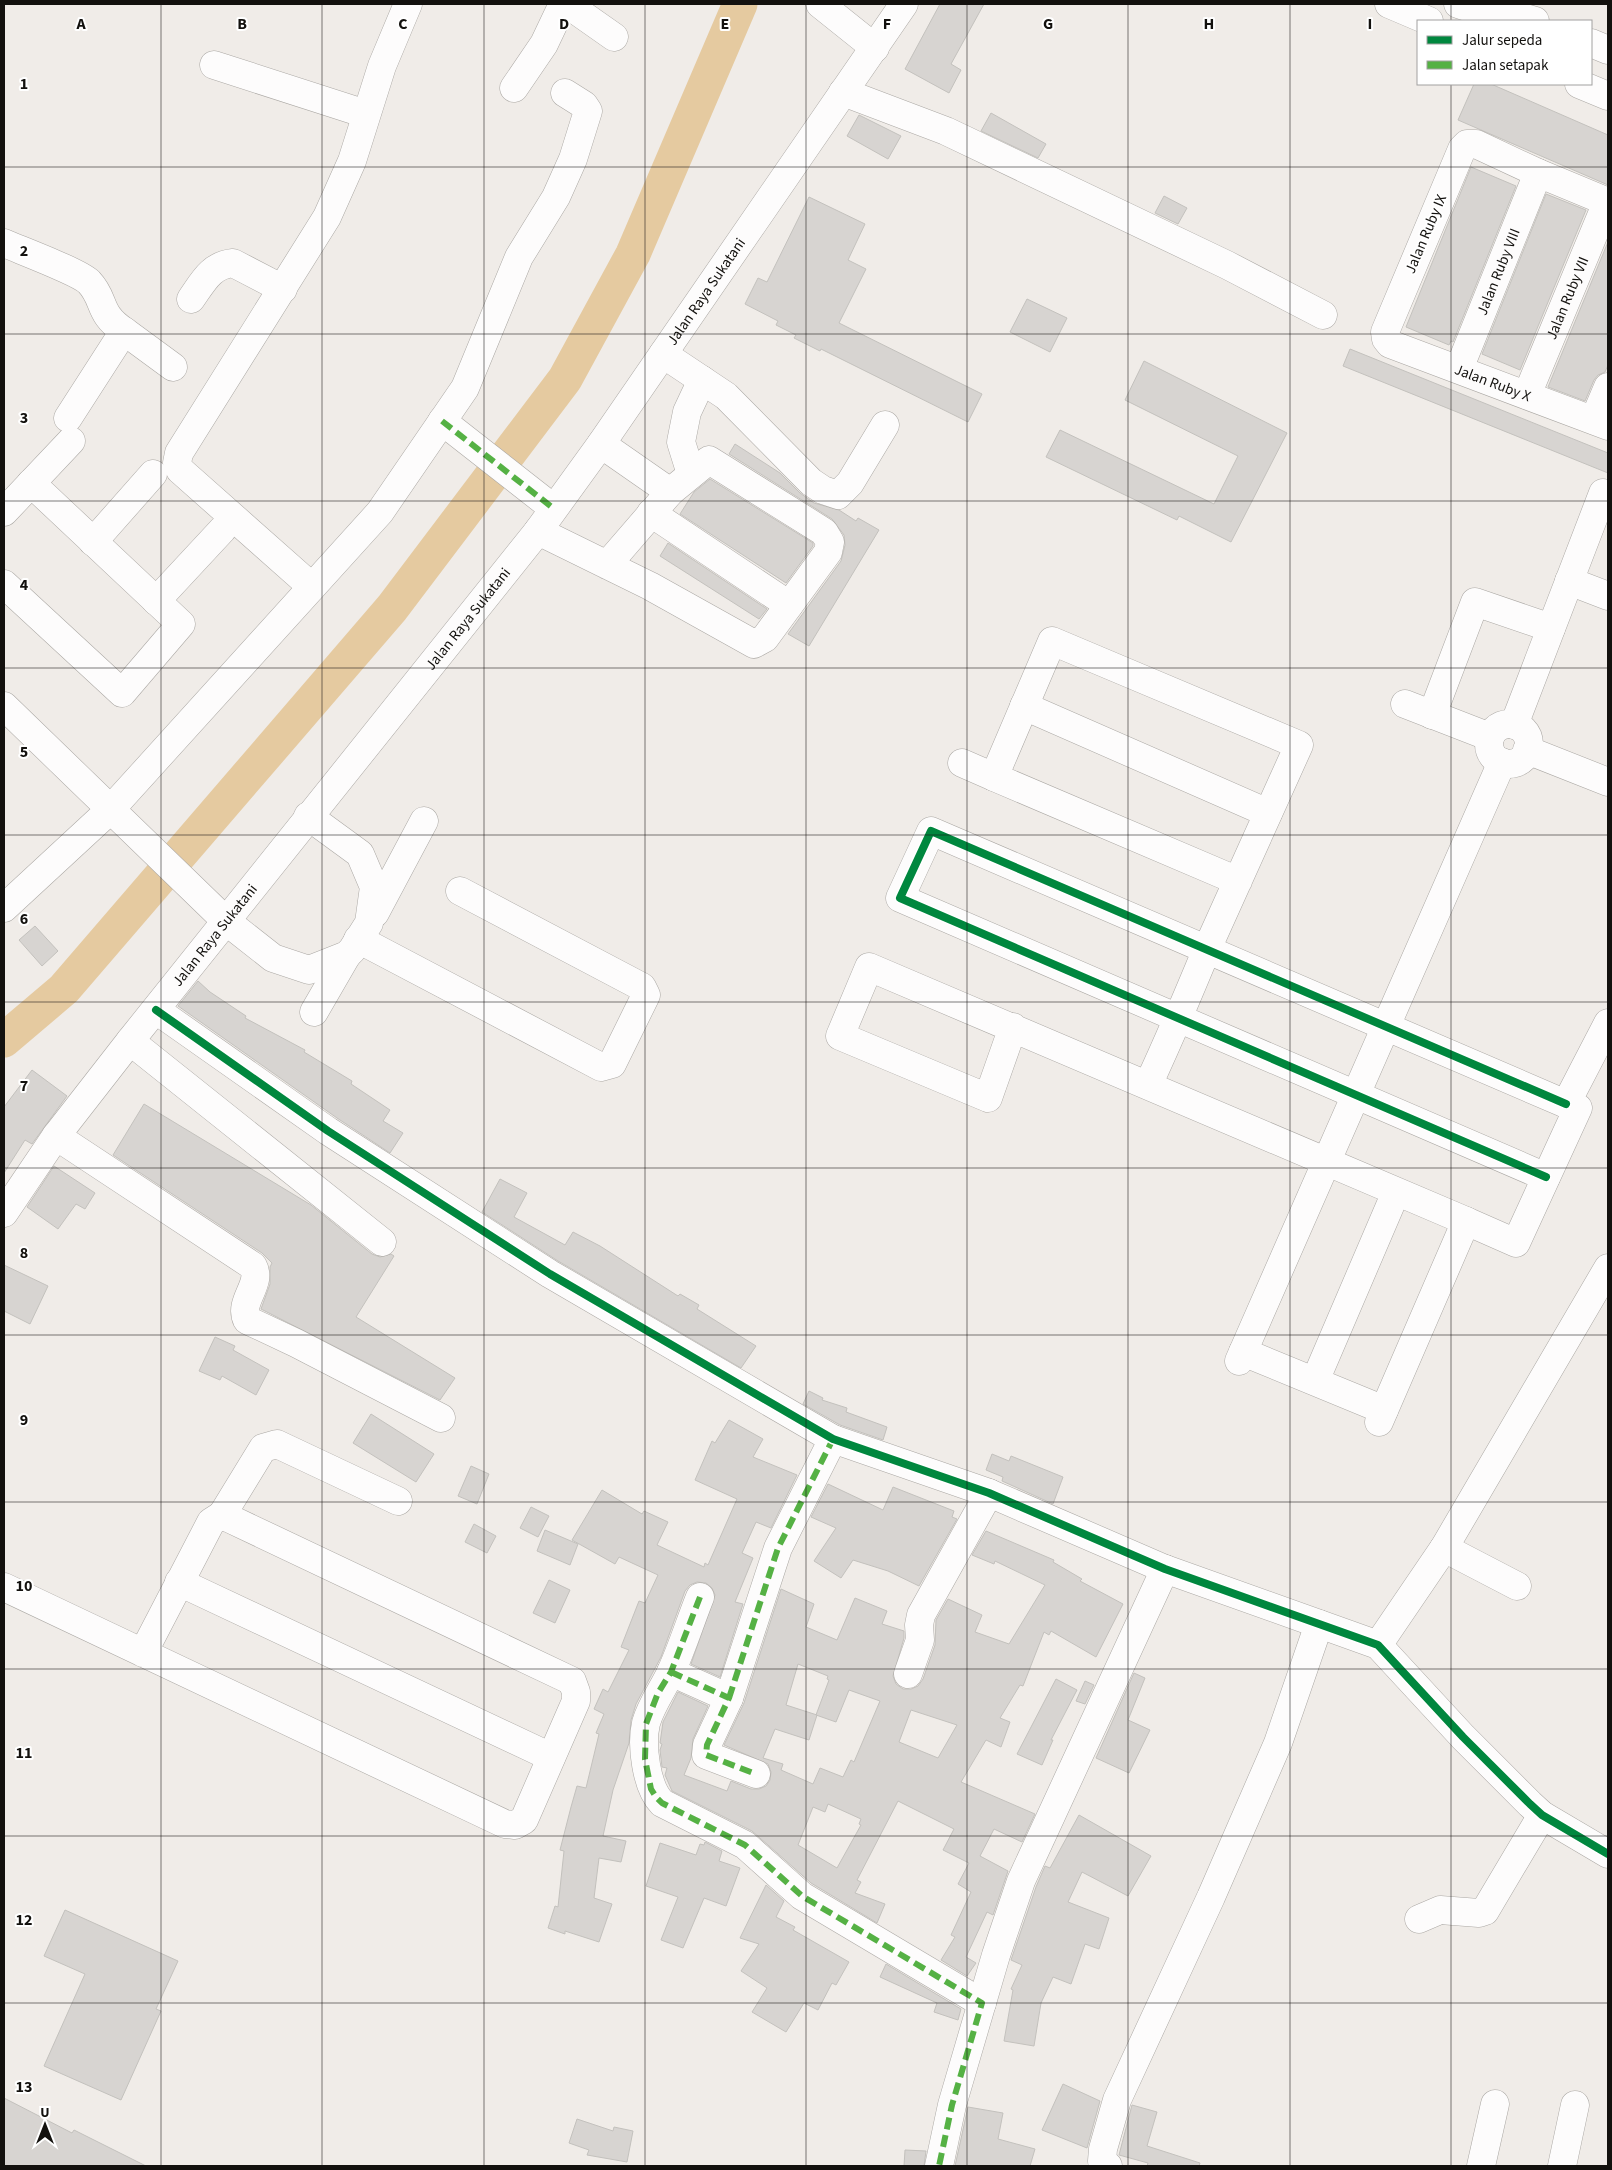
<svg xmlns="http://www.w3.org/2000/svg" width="1612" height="2170" viewBox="0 0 1612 2170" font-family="'Source Sans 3',sans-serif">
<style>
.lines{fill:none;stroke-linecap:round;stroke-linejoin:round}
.river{stroke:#e5caa0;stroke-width:35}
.building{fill:#d7d4d1;stroke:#c3c1bd;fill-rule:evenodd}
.minor-casing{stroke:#aba8a4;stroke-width:29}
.major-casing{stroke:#aba8a4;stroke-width:29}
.minor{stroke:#fdfcfc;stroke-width:28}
.major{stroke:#fdfcfc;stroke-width:28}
.quiet{stroke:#55b144;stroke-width:6;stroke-dasharray:12 6;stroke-linecap:butt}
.cycleway-casing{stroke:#fff;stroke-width:11}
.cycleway{stroke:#00873e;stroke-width:8}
.grid{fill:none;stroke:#13110e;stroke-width:1;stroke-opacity:0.55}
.labels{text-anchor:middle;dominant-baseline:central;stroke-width:4;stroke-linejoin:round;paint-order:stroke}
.street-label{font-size:15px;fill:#13110e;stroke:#fff}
.grid-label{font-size:16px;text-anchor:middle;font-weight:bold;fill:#13110e;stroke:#fff;stroke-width:4;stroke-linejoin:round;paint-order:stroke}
</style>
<rect width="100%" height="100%" fill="#f0ece8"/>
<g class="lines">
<path class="river" d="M4,1040L64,989L392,608L565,379L633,254L740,4"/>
</g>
<g class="building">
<path d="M940,4H984L951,64L961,70L949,93L905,69Z"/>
<path d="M1474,84H1491L1608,135V185L1458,120Z"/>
<path d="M991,113L1046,144L1038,158L981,131Z"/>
<path d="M859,115L901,136L888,159L847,136Z"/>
<path d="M1471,167L1516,186L1453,342L1451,341L1449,345L1406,327Z"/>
<path d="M1546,194L1586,210L1520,370L1482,354Z"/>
<path d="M1164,196L1187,208L1178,224L1155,213Z"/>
<path d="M809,197L865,224L848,260L866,269L839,323L982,394L968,422L821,349L820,351L794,338L796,335L776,325L778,321L745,304L758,278L767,282Z"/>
<path d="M1608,242V365L1605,372L1598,375L1594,380L1585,401L1548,387Z"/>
<path d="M1027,299L1067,318L1050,352L1010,332Z"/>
<path d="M1350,349L1608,453V473L1343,366Z"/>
<path d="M1144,361L1287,433L1231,542L1179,516L1177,520L1046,457L1060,430L1214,504L1238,456L1125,400Z"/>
<path d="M735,444L780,473L800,493L814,503L839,510L856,521L858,518L879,530L809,646L788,634L841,561L845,545L844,535L832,519L729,454Z"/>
<path d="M710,479L813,543V546L786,583L680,514L694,492Z"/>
<path d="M668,543L767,609L759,619L660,556Z"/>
<path d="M35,926L58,951L42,966L19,940Z"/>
<path d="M198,981L210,992L246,1016L245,1018L305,1050L304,1052L352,1081L351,1084L390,1110L383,1121L403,1133L390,1153L337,1118L178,1006Z"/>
<path d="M32,1070L67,1096L32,1144L25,1140L4,1173V1107Z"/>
<path d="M144,1104L311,1205L372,1254L380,1257L391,1254L394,1256L356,1317L455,1378L440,1400L261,1309L270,1284V1267L272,1263L262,1253L113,1155Z"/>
<path d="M54,1166L95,1193L85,1209L76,1204L58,1229L27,1207Z"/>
<path d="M500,1179L527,1193L514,1217L565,1245L573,1232L600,1246L678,1296L680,1294L699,1305L697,1309L756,1346L741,1368L558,1261L482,1212Z"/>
<path d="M4,1265L48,1286L30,1324L4,1311Z"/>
<path d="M215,1337L235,1346L233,1350L269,1370L256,1395L222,1376L220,1380L199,1371Z"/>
<path d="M809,1391L823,1398L822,1400L847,1408L846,1412L887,1427L883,1440L840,1425L803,1404Z"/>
<path d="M371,1414L434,1454L416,1482L353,1443Z"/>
<path d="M729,1420L763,1439L753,1457L797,1475L771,1528L756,1522L742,1553L753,1558L735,1602L743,1604L720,1677L691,1664L715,1595L712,1588L706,1583L697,1582L690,1585L685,1591L661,1657L636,1704L631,1720L629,1743L613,1790L603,1836L626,1841L621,1862L599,1858L594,1898L612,1904L599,1942L565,1931V1934L548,1928L555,1906L558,1907L564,1851L560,1850L571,1807L577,1786L586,1788L599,1734L596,1733L604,1714L594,1709L603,1689L608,1692L629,1650L621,1647L639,1601L645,1603L658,1575L619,1557L615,1564L572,1540L602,1490L642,1514L644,1511L668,1522L657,1545L704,1567L705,1563L708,1565L737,1499L695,1480L712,1441L715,1443Z"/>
<path d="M992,1454L1009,1461L1011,1456L1063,1477L1053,1504L1002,1481L1003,1477L986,1470Z"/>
<path d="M471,1466L489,1474L477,1504L458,1496Z"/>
<path d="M828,1484L883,1510L893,1487L954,1511L952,1517L957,1519L919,1586L888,1571L853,1560L841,1578L814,1561L836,1528L811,1517Z"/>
<path d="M531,1507L549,1516L538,1537L520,1528Z"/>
<path d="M474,1524L496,1536L487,1553L465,1542Z"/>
<path d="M545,1530L578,1544L570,1565L537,1551Z"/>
<path d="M986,1531L1054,1560L1053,1562L1082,1579L1080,1581L1123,1604L1096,1657L1051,1631L1049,1635L1044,1632L1023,1686L1020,1685L1000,1718L1010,1722L1001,1747L986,1740L961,1782L1035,1814L1022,1842L994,1829L980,1856L1008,1871L993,1915L987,1912L966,1957L976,1963L967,1976L941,1960L955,1937L951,1935L971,1892L958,1884L969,1863L943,1850L954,1829L898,1801L857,1880L861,1882L855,1893L885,1904L877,1923L811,1883L752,1831L672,1791L665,1775L667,1768L662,1767L660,1750L662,1744L660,1743L663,1722L678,1692L708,1706L693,1739L691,1758L684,1775L727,1791L731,1781L751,1789H759L766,1786L770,1780L771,1772L768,1764L724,1745L744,1703L781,1589L814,1604L806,1627L837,1640L855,1598L887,1611L882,1624L904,1631V1638L893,1676L896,1684L903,1689H911L918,1686L923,1679L935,1645L936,1620L948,1599L982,1615L975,1632L1009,1644L1045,1585L995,1561L994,1564L972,1555ZM798,1664L828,1676L827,1679L829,1680L816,1715L836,1722L849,1690L880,1701L854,1762L851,1760L843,1777L820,1768L813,1784L781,1770L783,1764L763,1758L775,1729L809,1740L817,1715L786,1705ZM911,1710L957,1725L938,1758L899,1742ZM828,1804L861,1819L859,1824L861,1825L837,1868L798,1845L813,1807L825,1812Z"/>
<path d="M549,1580L570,1590L555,1623L533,1613Z"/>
<path d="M1134,1673L1145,1678L1128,1720L1150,1730L1129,1773L1096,1758Z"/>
<path d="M1056,1679L1077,1690L1051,1740H1053L1042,1765L1017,1754Z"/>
<path d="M1085,1681L1094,1685L1085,1704L1076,1701Z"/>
<path d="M1079,1815L1151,1856L1128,1896L1082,1872L1068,1902L1109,1918L1099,1949L1085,1944L1071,1984L1053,1977L1041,2003L1034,2046L1004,2041L1013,1990L1011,1989L1022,1965L1011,1960L1036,1887L1045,1866L1050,1868Z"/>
<path d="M705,1842L722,1851L719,1861L740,1868L726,1906L704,1898L683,1948L661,1940L678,1897L646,1886L660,1843L696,1855L700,1844L704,1845Z"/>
<path d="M766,1885L784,1901L776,1917L795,1927L793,1930L849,1962L836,1985L832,1983L818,2010L804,2003L786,2032L752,2012L767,1988L741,1971L759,1944L740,1938Z"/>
<path d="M65,1910L178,1961L156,2009L161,2011L121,2100L44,2066L85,1974L44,1956Z"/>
<path d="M886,1964L961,2009L958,2020L934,2012L937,2003L880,1977Z"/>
<path d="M1063,2084L1100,2101L1087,2148L1042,2130Z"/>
<path d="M4,2098L72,2133L74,2130L146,2166H4Z"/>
<path d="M1132,2105L1157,2112L1147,2146L1200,2163L1199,2166H1147L1148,2163L1119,2155Z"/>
<path d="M968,2107L1003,2113L998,2139L1035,2149L1030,2166H955Z"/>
<path d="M577,2119L613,2131L614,2127L633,2131L627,2162L587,2155L589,2150L569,2143Z"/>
<path d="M905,2150L926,2151L924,2166H904Z"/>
</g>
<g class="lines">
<g class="minor-casing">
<g id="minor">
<path d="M567,4L614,37"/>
<path d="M1389,4L1429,21"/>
<path d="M1458,4L1494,16L1525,18L1535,21"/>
<path d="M1591,43L1608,50"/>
<path d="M214,65L366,114"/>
<path d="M1579,84L1608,96"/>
<path d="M514,88L544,44L563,4"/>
<path d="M843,92L946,131L1227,265L1323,315"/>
<path id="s1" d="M1608,202L1538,173L1476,144H1467L1462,149L1385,332L1386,339L1390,344L1608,426"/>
<path d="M4,243C20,250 79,272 89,282C106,300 97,313 124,331L68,418"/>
<path d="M191,299C203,282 211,265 233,263L283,289"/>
<path d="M124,331L173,367"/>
<path d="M663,354L726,396L811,482L823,490L838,495L850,483L885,425"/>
<path id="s2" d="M1459,369L1538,173"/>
<path id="s3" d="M1527,395L1607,202"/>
<path d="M1594,420L1608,387"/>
<path d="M442,421L553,508"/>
<path d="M601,444L670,492"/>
<path d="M691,474L681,442L687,412L702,380"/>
<path d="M4,512L71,441"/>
<path d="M651,513L789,605"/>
<path d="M538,531L650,586L754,644L765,638L828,552L830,542L824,532L709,460L670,492L607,565"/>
<path d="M93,542L153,474"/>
<path d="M1569,581L1608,596"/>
<path d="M4,584L122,693L181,624L31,483"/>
<path d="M312,587L180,470L177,463L179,453L327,217L352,161L382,66L408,4"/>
<path d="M156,601L222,530"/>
<path d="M1405,704L1490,737"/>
<path d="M4,706L226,921L273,958L309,970L347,955L352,950L369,923L374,887L360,854L308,816"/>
<path d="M1024,706L1268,813"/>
<path d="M1432,715L1475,602L1551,628"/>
<circle cx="1509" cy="744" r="20"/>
<path d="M1514,725L1603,493"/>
<path d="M1527,750L1608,782"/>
<path d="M962,763L994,777"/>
<path d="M4,908L110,810L380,512L465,388L519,257L556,197L573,159L588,111L584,105L565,93"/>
<path d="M375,913L424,821"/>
<path d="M358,939L601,1067L612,1064L646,995L642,987L460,891"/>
<path d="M156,1010L328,1131L550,1274L833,1439L989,1493L1165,1569L1378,1645L1463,1737L1530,1804L1542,1815L1608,1854"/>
<path d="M314,1012L347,955"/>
<path d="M1013,1027L988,1098L840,1036L869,967L1466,1221L1379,1422"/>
<path d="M130,1041L382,1242"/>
<path d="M1148,1085C1169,1040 1188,995 1207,949C1237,881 1268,813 1299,745L1052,641L994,777L1238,881"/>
<path d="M56,1136L253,1266C263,1284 238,1301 247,1320L296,1343L441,1418"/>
<path d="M1546,1177L900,898L931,831L1566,1104"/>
<path d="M1466,1221L1516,1243L1578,1108L1566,1104L1608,1023"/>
<path d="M1243,1352L1384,1410"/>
<path d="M1239,1361L1502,762"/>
<path d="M1315,1381L1396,1192"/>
<path d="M222,1515L263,1448L277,1444L398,1501"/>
<path d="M1444,1548L1517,1586"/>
<path d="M179,1582L551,1757"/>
<path d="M4,1587L505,1824L515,1825L524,1820L576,1701V1692L572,1681L222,1515L211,1522L143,1653"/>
<path d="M700,1597C690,1622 682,1648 671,1672C663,1689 651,1705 646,1723C641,1745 646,1787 662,1803L745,1845L802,1896L982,2003"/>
<path d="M1378,1645L1444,1548L1608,1268"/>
<path d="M671,1672L729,1698L707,1745L706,1755L756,1774"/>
<path d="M908,1674L920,1640L919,1625L921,1615L989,1493"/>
<path d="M729,1698L778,1548L833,1439"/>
<path d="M1419,1919L1440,1910L1479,1913L1485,1911L1542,1815"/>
<path d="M939,2166L952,2105L996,1955L1021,1881L1165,1569"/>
<path d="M1108,2166L1102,2161L1103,2149L1117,2100L1211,1897L1278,1743L1319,1624"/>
<path d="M1481,2166L1495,2104"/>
<path d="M1562,2166L1575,2105"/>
</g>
</g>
<g class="major-casing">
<g id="major">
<path d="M820,4L875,48"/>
<path id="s4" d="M4,1213L56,1136L130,1041L538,531L601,444L904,4"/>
</g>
</g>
<use href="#minor" class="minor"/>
<use href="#major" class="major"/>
<g class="quiet">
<path d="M442,421L553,508"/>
<path d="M700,1597L671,1672L658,1693L646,1724L645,1759L651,1789L656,1797L662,1803L745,1845L802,1896L982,2003L952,2105L939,2166"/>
<path d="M671,1672L729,1698L707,1745L706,1755L756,1774"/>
<path d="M729,1698L778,1548L833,1439"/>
</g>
<g class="cycleway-casing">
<g id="cycleway">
<path d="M156,1010L328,1131L550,1274L833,1439L989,1493L1165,1569L1378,1645L1463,1737L1530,1804L1542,1815L1608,1854"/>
<path d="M1546,1177L900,898L931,831L1566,1104"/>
</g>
</g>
<use href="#cycleway" class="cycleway"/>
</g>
<path class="grid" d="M161,4V2166M322,4V2166M484,4V2166M645,4V2166M806,4V2166M967,4V2166M1128,4V2166M1290,4V2166M1451,4V21M1451,84V2166M4,167H1608M4,334H1608M4,501H1608M4,668H1608M4,835H1608M4,1002H1608M4,1168H1608M4,1335H1608M4,1502H1608M4,1669H1608M4,1836H1608M4,2003H1608"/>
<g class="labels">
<g class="street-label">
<text transform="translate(1426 234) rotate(-67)">Jalan Ruby IX</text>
<text stroke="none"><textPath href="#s2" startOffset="105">Jalan Ruby VIII</textPath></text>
<text stroke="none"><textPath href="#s4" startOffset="1159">Jalan Raya Sukatani</textPath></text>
<text stroke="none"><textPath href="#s3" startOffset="105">Jalan Ruby VII</textPath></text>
<text stroke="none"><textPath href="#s1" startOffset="482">Jalan Ruby X</textPath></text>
<text stroke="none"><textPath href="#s4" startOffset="754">Jalan Raya Sukatani</textPath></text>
<text stroke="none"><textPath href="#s4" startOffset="349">Jalan Raya Sukatani</textPath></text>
</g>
</g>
<g class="grid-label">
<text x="81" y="29">A</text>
<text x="242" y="29">B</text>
<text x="403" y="29">C</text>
<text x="564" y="29">D</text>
<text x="725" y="29">E</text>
<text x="887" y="29">F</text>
<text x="1048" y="29">G</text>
<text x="1209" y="29">H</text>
<text x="1370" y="29">I</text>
<text x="24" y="89">1</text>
<text x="24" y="256">2</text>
<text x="24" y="423">3</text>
<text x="24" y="590">4</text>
<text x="24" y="757">5</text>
<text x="24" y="924">6</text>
<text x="24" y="1091">7</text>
<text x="24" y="1258">8</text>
<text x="24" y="1425">9</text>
<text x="24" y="1591">10</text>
<text x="24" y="1758">11</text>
<text x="24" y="1925">12</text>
<text x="24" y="2092">13</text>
</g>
<rect width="1612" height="2170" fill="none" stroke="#13110e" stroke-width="10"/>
<rect x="1417" y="20" width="175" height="65" fill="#ffffff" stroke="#a1a09f"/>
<rect x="1427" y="36" width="25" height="8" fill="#00873e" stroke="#a1a09f"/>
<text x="1462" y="45" font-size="15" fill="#13110e">Jalur sepeda</text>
<rect x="1427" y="61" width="25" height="8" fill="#55b144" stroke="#a1a09f"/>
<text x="1462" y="70" font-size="15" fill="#13110e">Jalan setapak</text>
<g transform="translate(45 2125)" stroke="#ffffff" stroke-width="4" paint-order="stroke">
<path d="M0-4L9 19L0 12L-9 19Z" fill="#13110e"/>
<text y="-8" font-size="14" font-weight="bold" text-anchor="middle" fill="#13110e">U</text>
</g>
</svg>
